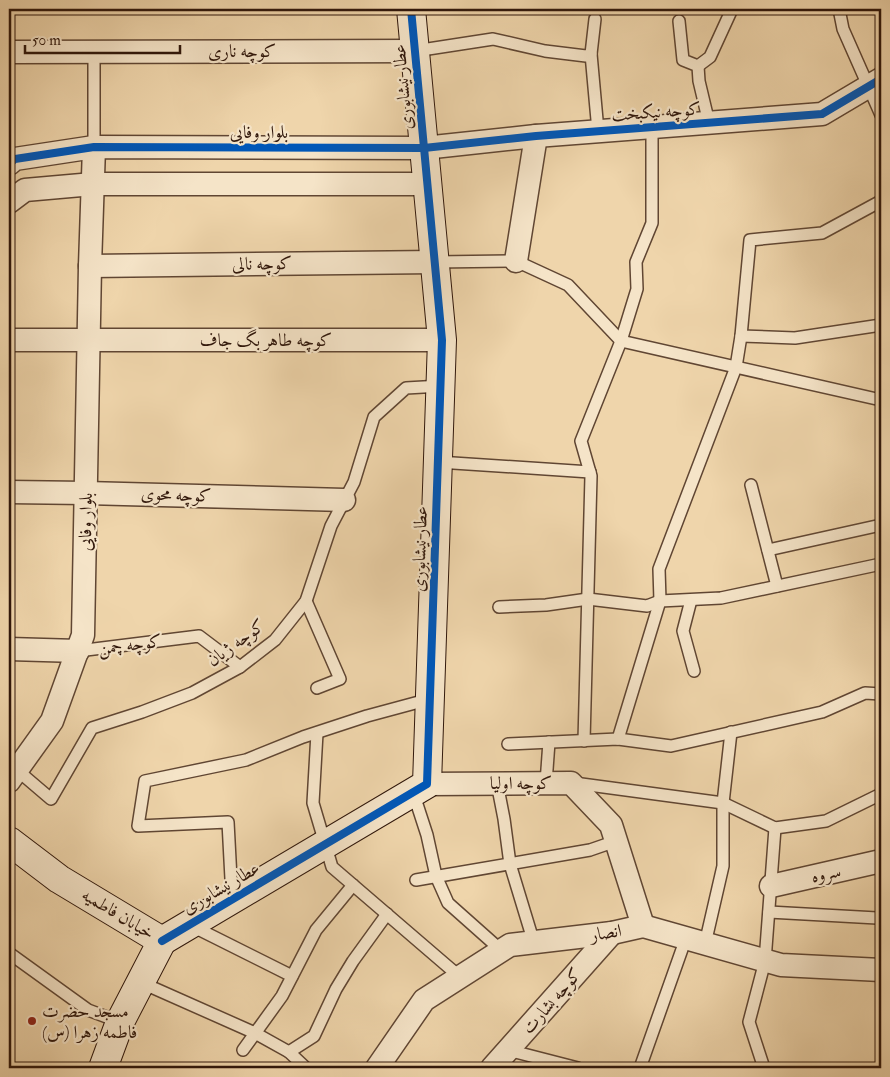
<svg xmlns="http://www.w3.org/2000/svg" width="890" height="1077" viewBox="0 0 890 1077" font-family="'IM FELL Double Pica',Amiri,serif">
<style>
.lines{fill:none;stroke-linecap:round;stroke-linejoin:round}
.lane-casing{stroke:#604633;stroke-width:14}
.street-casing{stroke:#604633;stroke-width:25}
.secondary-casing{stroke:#30170b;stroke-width:30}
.lane{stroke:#f5e4c8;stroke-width:11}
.street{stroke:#f5e4c8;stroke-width:22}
.secondary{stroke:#f5e4c8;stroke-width:28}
.cycleway-casing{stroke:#f5e4c8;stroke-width:11}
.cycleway{stroke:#0057b8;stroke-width:8}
.poi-dot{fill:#8f2418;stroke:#f5e4c8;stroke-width:2}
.labels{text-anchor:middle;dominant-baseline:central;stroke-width:4.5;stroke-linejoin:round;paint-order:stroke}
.street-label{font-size:18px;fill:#30170b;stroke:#f5e4c8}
.poi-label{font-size:18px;fill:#30170b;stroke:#f5e4c8;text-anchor:start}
</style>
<rect width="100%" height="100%" fill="#efd5ab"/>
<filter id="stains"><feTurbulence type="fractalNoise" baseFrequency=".004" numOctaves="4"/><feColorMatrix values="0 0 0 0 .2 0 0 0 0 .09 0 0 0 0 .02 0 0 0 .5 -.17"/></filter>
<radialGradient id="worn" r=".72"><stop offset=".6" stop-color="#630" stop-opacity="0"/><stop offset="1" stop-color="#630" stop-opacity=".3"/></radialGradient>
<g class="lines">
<g class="lane-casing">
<g id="lane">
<path d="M839,9L843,29L881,115"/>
<path d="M679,21L683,60L698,66L699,81L709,123"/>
<path d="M415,51L493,39L545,51L586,56L591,54L598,131"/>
<path d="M94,52V147"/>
<path d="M591,54L595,19"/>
<path d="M698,66L710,57L732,9"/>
<path d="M435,262L516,261L568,285L621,341L881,400"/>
<path d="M741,336L795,338L881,325"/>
<path d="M438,462L590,472"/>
<path d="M751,485L777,586"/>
<path d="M768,550L881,525"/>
<path d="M691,600L683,631L694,671"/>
<path d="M306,601L340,679L317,688"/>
<path d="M499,607L546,605L588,599L647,606L660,601L721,598L881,564"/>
<path d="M78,651L199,636L240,667"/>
<path d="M317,733L313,803L332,867L460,977"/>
<path d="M618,739L660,601L659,569L736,367L741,336L750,240L822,233L881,201"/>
<path d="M584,741L591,476L581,441L621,341L637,289L636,262L652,223V127"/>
<path d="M508,744L618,739L671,746L822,712L865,693L881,694"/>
<path d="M17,770L51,799L92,728L142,712L192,693L240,667L275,640L306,601L331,526L354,482L374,417L406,388L441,386"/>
<path d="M497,783L504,819L510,864L534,943"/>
<path d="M546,783L549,742"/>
<path d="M574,783L723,803L775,828L826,821L881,794"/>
<path d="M413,792L427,835L436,876L448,903L502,951"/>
<path d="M416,880L590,850L616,841"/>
<path d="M232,898L228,822L138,826L145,781L246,760L303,737L367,716L430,699"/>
<path d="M769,912L877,918L881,917"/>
<path d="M190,925L292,976"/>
<path d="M705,944L723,866V803L731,732"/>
<path d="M9,953L88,1010L120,1022"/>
<path d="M140,982L255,1033L289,1052L306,1068"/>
<path d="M243,1050L282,996L316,930L353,885"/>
<path d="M508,1050L578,1068"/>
<path d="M289,1052L314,1036L336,989L353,961L387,914"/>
<path d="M640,1068L686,938"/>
<path d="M764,1068L749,1022L765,961L775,828"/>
</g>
</g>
<g class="street-casing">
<g id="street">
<path d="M9,52L415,51"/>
<path d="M9,164L15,159L94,147L424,148L536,136L822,114L881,79"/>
<path d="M9,202L25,190L93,184H427"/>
<path d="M516,261L536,136"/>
<path d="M90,266L435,262"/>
<path d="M9,340H442"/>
<path d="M9,492L86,493L344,500"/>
<path d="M9,649L78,651"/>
<path d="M9,781L52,721L83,635L90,266L94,147"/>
<path d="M427,784L571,783L611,825L643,926"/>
<path d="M771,886L881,861"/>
<path d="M377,1068L424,1000L510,945L612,933L643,926L781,965L881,970"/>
<path d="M492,1068L612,933"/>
</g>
</g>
<g class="secondary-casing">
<g id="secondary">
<path d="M9,841L59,879L162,941"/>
<path d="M162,941L427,784L442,340L411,9"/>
<path d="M103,1068L120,1022L162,941"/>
</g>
</g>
<use href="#lane" class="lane"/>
<use href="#street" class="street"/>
<use href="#secondary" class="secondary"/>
<g class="cycleway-casing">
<g id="cycleway">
<path d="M9,164L15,159L94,147L424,148L536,136L822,114L881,79"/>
<path d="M162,941L427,784L442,340L411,9"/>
</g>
</g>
<use href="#cycleway" class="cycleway"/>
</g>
<circle class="poi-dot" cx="32" cy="1021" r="5"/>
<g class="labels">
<g class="street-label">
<text x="242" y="51">کوچه ناری</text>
<text transform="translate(403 87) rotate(-95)">عطار نیشابوری</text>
<text transform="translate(656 112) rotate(-4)">کوچه نیکبخت</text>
<text x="259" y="132">بلوار وفایی</text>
<text transform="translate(262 264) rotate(-1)">کوچه نالی</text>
<text x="266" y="340">کوچه طاهر بگ جاف</text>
<text transform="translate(176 495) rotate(2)">کوچه محوی</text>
<text transform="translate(86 522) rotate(-89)">بلوار وفایی</text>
<text transform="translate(420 549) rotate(-88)">عطار نیشابوری</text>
<text transform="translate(236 643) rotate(-36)">کوچه ژیان</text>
<text transform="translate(130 645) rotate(-7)">کوچه چمن</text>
<text x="521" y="783">کوچه اولیا</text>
<text transform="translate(826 874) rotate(-12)">سروه</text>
<text transform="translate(221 888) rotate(-30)">عطار نیشابوری</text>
<text transform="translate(118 914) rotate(31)">خیابان فاطمیه</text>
<text transform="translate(606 933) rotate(-9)">انصار</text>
<text transform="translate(552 1001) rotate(-49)">کوچه بشارت</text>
</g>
<g class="poi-label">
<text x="42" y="1011">مسجد حضرت<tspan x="42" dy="21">فاطمه زهرا (س)</tspan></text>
</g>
</g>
<rect width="890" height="1077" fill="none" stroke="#efd5ab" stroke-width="30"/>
<rect x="10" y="10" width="870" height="1057" fill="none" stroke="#30170b" stroke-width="2.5"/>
<rect x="15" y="15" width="860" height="1047" fill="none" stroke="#30170b"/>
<path d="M25 45v8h155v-8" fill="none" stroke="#30170b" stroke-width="2.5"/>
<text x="32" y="45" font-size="15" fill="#30170b" stroke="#f5e4c8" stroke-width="4" paint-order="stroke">50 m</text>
<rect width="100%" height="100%" filter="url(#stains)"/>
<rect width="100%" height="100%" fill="url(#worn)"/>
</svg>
